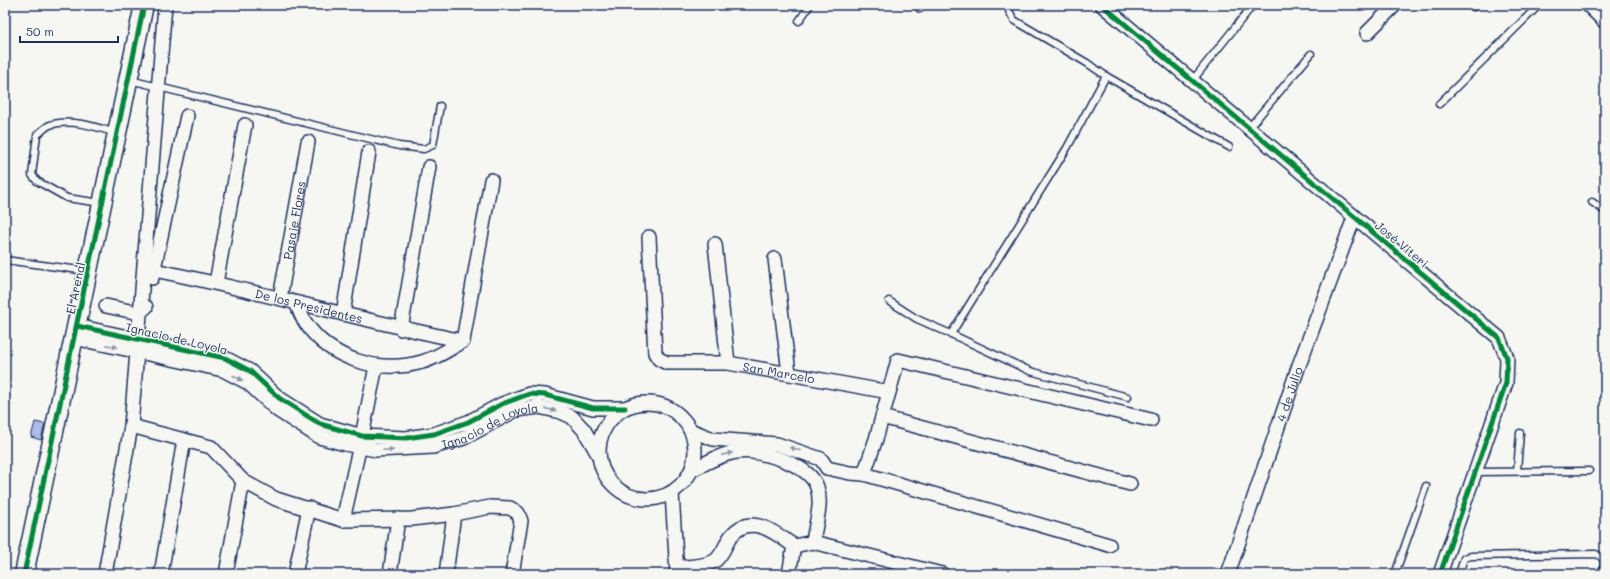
<svg xmlns="http://www.w3.org/2000/svg" width="1610" height="579" viewBox="0 0 1610 579" font-family="Mali,sans-serif">
<style>
.building{fill:#aebbeb;stroke:#1b2f5e}
.lines{fill:none;stroke-linecap:round;stroke-linejoin:round}
.lane-casing{stroke:#1b2f5e;stroke-width:9}
.street-casing{stroke:#1b2f5e;stroke-width:16}
.secondary-casing{stroke:#1b2f5e;stroke-width:21}
.lane{stroke:#f6f6f2;stroke-width:6}
.street{stroke:#f6f6f2;stroke-width:13}
.secondary{stroke:#f6f6f2;stroke-width:18}
.cycleway-casing{stroke:#f6f6f2;stroke-width:8}
.cycleway{stroke:#00873e;stroke-width:5}
.oneway{fill:#8892a8}
.labels{text-anchor:middle;dominant-baseline:central;stroke-width:3;stroke-linejoin:round;paint-order:stroke}
.street-label{font-size:12px;fill:#1b2f5e;stroke:#f6f6f2}
</style>
<rect width="100%" height="100%" fill="#f6f6f2"/>
<filter id="ink" filterUnits="userSpaceOnUse"><feTurbulence type="fractalNoise" baseFrequency=".025" numOctaves="2"/><feDisplacementMap in="SourceGraphic" scale="8" xChannelSelector="R" yChannelSelector="G"/><feConvolveMatrix kernelMatrix="1 2 1 2 8 2 1 2 1" color-interpolation-filters="sRGB"/></filter>
<g filter="url(#ink)">
<path class="building" d="M35,422L45,424L41,440L31,437Z"/>
<g class="lines">
<g class="lane-casing">
<g id="lane">
<path d="M917,5L920,9"/>
<path d="M1472,5L1474,7"/>
<path d="M799,21L810,5"/>
<path d="M1106,76L1229,147"/>
<path d="M130,80L399,146L424,149L433,145L440,106"/>
<path d="M1192,81L1253,5"/>
<path d="M1439,104L1539,5"/>
<path d="M1248,129L1311,54"/>
<path d="M1592,202L1605,211"/>
<path d="M101,203L67,198L37,181L32,175L37,135C41,132 45,127 50,125C70,118 97,127 116,133"/>
<path d="M5,260L87,271"/>
<path d="M889,301L917,319L951,334L1067,148L1106,76L1087,63L1014,20L1009,11L1010,5"/>
<path d="M951,334L1030,371L1128,397"/>
<path d="M1517,471L1520,433"/>
<path d="M1475,472L1589,471"/>
<path d="M1395,574L1426,486"/>
<path d="M1459,574L1464,558L1471,556L1596,554C1607,559 1604,564 1602,574"/>
</g>
</g>
<g class="street-casing">
<g id="street">
<path d="M1102,5L1499,338L1507,358L1506,383L1440,574"/>
<path d="M1588,5L1605,22"/>
<path d="M1367,33L1395,5"/>
<path id="s1" d="M649,237L655,353L659,359L667,363H728L889,392"/>
<path d="M715,244L728,363"/>
<path d="M775,259L789,373"/>
<path id="s2" d="M154,270C258,291 359,320 463,341"/>
<path d="M152,278L187,116"/>
<path d="M216,283L245,125"/>
<path id="s3" d="M280,298L308,142"/>
<path d="M296,303C299,309 301,316 305,322C330,360 380,374 422,362C437,358 450,349 463,341"/>
<path d="M106,306L139,313L146,307"/>
<path d="M343,314L369,152"/>
<path d="M77,326L225,358L250,371L279,398L320,424L362,436L406,438L434,434L468,422L502,404L529,394L545,395L593,408H625"/>
<path d="M401,329L429,167"/>
<path id="s4" d="M74,338L223,370L248,383L277,410L319,437L345,444L376,450L433,447L464,438L516,410L539,407L561,412L572,417L584,430L599,456"/>
<path d="M463,341L491,180"/>
<circle cx="647" cy="451" r="48"/>
<path d="M882,417L1130,484"/>
<path d="M131,426L211,447L243,481L276,499L343,520L412,519L454,514L490,507L510,508L518,513L521,521L512,574"/>
<path d="M690,430L713,439L777,444L821,459L827,468"/>
<path d="M827,468L850,473L864,474L1109,545"/>
<path d="M692,470C706,463 721,454 737,452C760,449 809,464 817,487C823,505 815,524 813,542"/>
<path d="M864,474L876,439L898,360L1151,420"/>
<path d="M672,493L677,574"/>
<path d="M343,520L362,436L376,366"/>
<path d="M677,568C688,566 707,567 716,560C723,554 726,543 731,536C750,512 776,533 794,546L813,542L942,574"/>
<path id="s5" d="M1229,571L1298,368L1354,218"/>
<path d="M105,574L131,426L165,5"/>
<path d="M161,574L184,440"/>
<path d="M226,574L243,481"/>
<path d="M295,574L309,508"/>
<path d="M390,574L398,519"/>
<path d="M446,574L454,514"/>
<path d="M789,574L794,546"/>
</g>
</g>
<g class="secondary-casing">
<path id="secondary" d="M24,574L144,5"/>
</g>
<use href="#lane" class="lane"/>
<use href="#street" class="street"/>
<use href="#secondary" class="secondary"/>
<g class="cycleway-casing">
<g id="cycleway">
<path d="M1102,5L1499,338L1507,358L1506,383L1440,574"/>
<path d="M77,326L225,358L250,371L279,398L320,424L362,436L406,438L434,434L468,422L502,404L529,394L545,395L593,408H625"/>
<path d="M24,574L144,5"/>
</g>
</g>
<use href="#cycleway" class="cycleway"/>
</g>
<defs><path id="oneway-solid" d="M-6-.8H1V-3.2L6.5 0L1 3.2V.8H-6Z"/></defs>
<g class="oneway">
<use href="#oneway-solid" transform="translate(112 346) rotate(12)"/>
<use href="#oneway-solid" transform="translate(238 378) rotate(28)"/>
<use href="#oneway-solid" transform="translate(551 410) rotate(14)"/>
<use href="#oneway-solid" transform="translate(795 449) rotate(-163)"/>
<use href="#oneway-solid" transform="translate(388 450)"/>
<use href="#oneway-solid" transform="translate(727 454) rotate(-13)"/>
</g>
</g>
<g class="labels">
<g class="street-label">
<text stroke="none"><textPath href="#s3" startOffset="79">Pasaje Flores</textPath></text>
<text transform="translate(1402 244) rotate(40)">José Viteri</text>
<text transform="translate(75 288) rotate(-78)">El Arenal</text>
<text stroke="none"><textPath href="#s2" startOffset="159">De los Presidentes</textPath></text>
<text transform="translate(177 338) rotate(13)">Ignacio de Loyola</text>
<text stroke="none"><textPath href="#s1" startOffset="245">San Marcelo</textPath></text>
<text stroke="none"><textPath href="#s5" startOffset="187">4 de Julio</textPath></text>
<text stroke="none"><textPath href="#s4" startOffset="447">Ignacio de Loyola</textPath></text>
</g>
</g>
<rect width="1610" height="579" fill="none" stroke="#f6f6f2" stroke-width="20"/>
<rect x="10" y="10" width="1590" height="559" fill="none" stroke="#1b2f5e" stroke-width="1.5" filter="url(#ink)"/>
<path d="M20 36v6h98v-6" fill="none" stroke="#1b2f5e" stroke-width="2"/>
<text x="26" y="36" font-size="12" fill="#1b2f5e" stroke="#f6f6f2" stroke-width="3" paint-order="stroke">50 m</text>
</svg>
